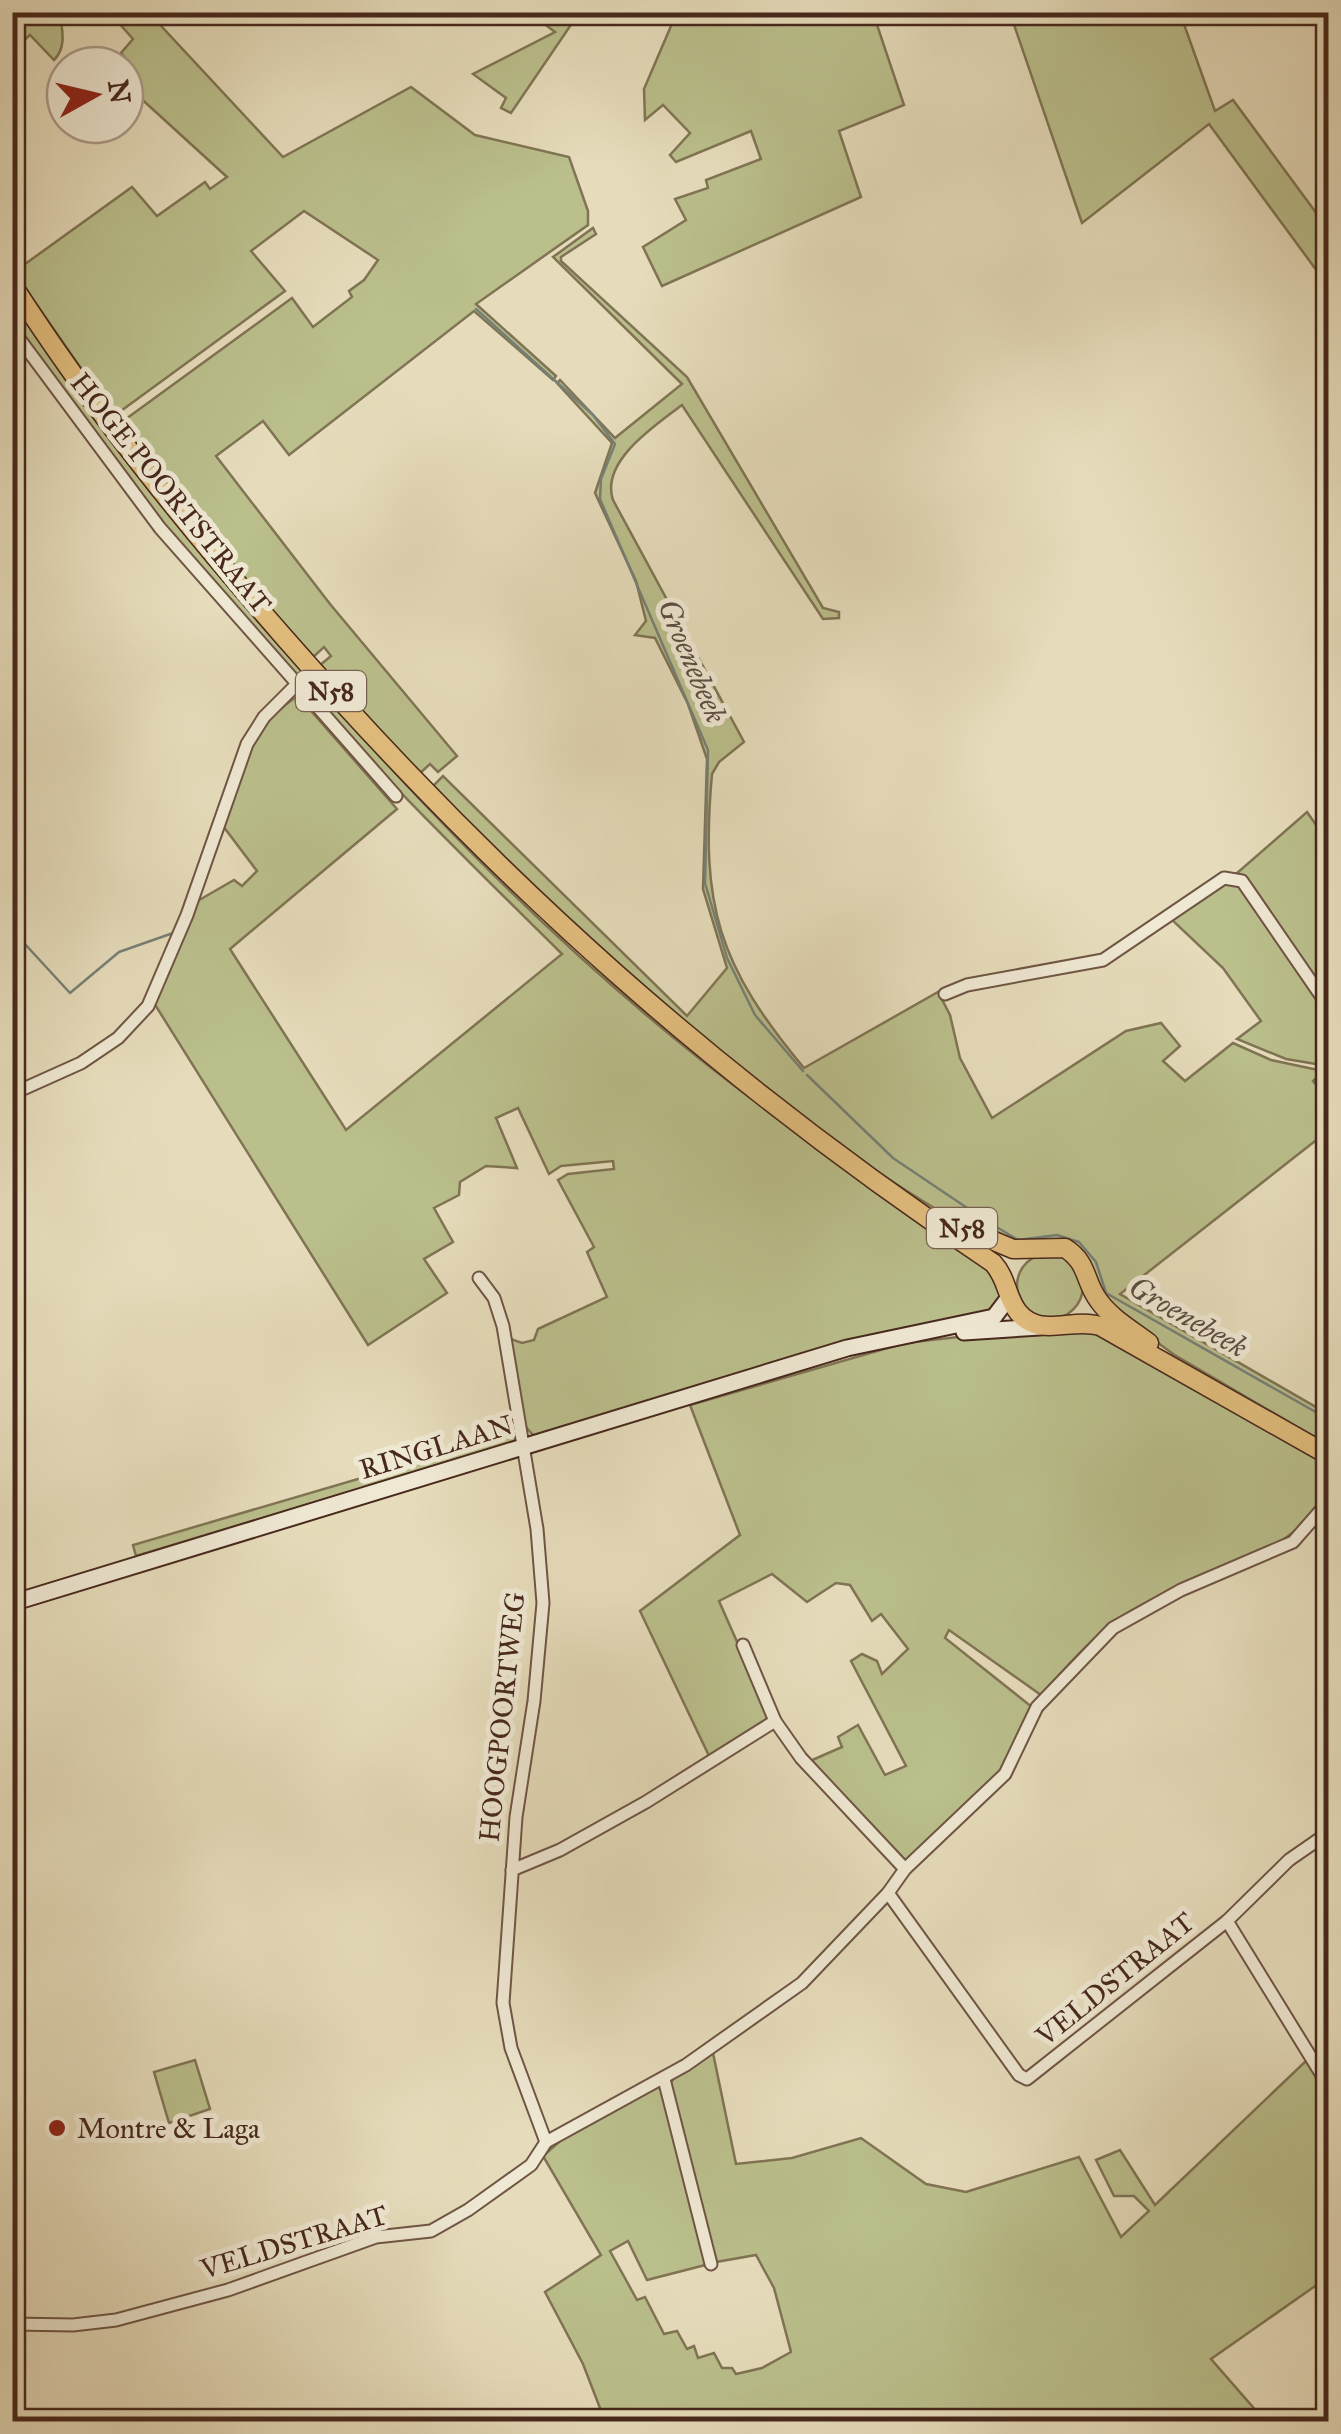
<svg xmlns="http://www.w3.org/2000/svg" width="1341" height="2434" viewBox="0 0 1341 2434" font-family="'IM FELL Great Primer',serif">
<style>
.green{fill:#babf8c;stroke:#807454;stroke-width:2.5}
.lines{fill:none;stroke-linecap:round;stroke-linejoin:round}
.stream{stroke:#768077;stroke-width:2.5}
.street-casing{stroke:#6f5544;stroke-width:15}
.secondary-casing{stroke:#47281c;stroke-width:19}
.primary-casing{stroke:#47281c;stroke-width:21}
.street{stroke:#efe8d3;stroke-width:11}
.secondary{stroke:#efe8d3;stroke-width:15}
.primary{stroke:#e3be7e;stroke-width:18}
.poi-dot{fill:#8f2418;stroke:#efe8d3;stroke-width:4}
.labels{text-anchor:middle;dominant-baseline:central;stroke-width:10;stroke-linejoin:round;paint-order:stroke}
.shield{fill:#efe8d3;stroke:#796253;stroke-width:2.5}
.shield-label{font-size:25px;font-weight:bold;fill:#47281c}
.street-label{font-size:28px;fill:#47281c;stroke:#efe8d3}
.poi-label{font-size:28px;fill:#47281c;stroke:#efe8d3;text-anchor:start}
.water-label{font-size:30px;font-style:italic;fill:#5b4d42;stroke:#efe8d3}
</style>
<rect width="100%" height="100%" fill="#e6dcbb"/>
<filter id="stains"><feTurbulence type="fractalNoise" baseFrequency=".002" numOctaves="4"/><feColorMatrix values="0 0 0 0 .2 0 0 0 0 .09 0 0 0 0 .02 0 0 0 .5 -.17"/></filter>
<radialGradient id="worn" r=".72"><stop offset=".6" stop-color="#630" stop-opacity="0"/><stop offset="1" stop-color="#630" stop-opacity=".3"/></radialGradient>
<g class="green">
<path d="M677,12L873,13L904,105L839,131L861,197L662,286L643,247L686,220L675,199L708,188L706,180L761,159L751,131L676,162L670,155L690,133L663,105L645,120L644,89Z"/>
<path d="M12,13H60C62,29 67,48 54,60L30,35L13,50Z"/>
<path d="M110,13H149L283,157L411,87L475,135L569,157L588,211V225L476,304L556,376L553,380L474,311L289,455L263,421L216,456L330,604L457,756L438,772L430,764L417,776L319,666L331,656L324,647L311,659L119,424L292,298L313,327L352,297L349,291L364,280L378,260L304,211L251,251L285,291L114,416L14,272L132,187L157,216L205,182L210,189L227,177L125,84L134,69L121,53L133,39Z"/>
<path d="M530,13H579L511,113L501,108L506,98L473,74L555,32Z"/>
<path d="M1010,13H1180L1215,111L1233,100L1328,229V286L1209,124L1082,223Z"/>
<path d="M593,228L596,234L561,257V261L687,377L823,608L839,612V618L823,619L682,405C655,426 600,461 613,500L744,742L719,762L712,774C700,906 719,966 804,1068L938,992L950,1015L960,1058L992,1118L1126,1031L1161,1023L1180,1046L1163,1061L1185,1081L1233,1043L1271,1060L1323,1071L1313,1081L1328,1098V1131L1120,1294L1328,1414V1445L1173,1354L1108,1306L1082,1251C1049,1233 1043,1250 1017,1243C987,1235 953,1220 926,1203C742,1090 585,938 430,789L443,776L687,1016L727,968L703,889L707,759L688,704L655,638L635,635L646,621L636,581L595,493L612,443L557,383L560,380L615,438L682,384L553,257Z"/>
<path d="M12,298C88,413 173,517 261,621C395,779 537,930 700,1059C796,1135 899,1205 1000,1276L1004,1289L997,1310L852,1340L534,1436L524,1425L508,1338L522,1343L534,1340L538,1329L607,1297L587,1252L594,1247L558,1180L568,1174L614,1169L613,1161L561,1166L549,1174L518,1108L496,1118L517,1168L486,1166L460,1182L459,1195L434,1208L453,1242L424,1259L447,1293L368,1345L154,1003L194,903L234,880L242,886L257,871L220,822C239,773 251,725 298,696L397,809L230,949L346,1130L562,954C364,759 164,557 13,322Z"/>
<path d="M1307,812L1328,842V975L1317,983L1242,877L1236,874Z"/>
<path d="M1222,882L1239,884L1328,1011V1066L1286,1059L1237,1039L1261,1021L1223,968L1171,919Z"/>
<circle cx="1050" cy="1286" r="33"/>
<path d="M1029,1329H1094L1328,1465C1328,1555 1193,1572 1131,1611C1095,1633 1069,1664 1041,1695L949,1630L945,1638L1032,1707L1003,1768L907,1861L903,1860L810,1761L842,1747L838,1737L858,1725L885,1775L906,1766L851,1661L862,1654L877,1661L882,1674L908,1649L881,1614L872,1621L850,1585L836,1583L807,1602L772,1574L719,1601L772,1721L710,1758L640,1611L740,1535L690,1405L905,1343Z"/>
<path d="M518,1432L516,1442L136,1556L133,1545Z"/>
<path d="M713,2053L736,2164L792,2158L861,2138L926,2184L966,2192L1079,2157L1121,2237L1149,2211L1134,2196H1114L1096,2160L1120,2150L1155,2205L1308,2059L1328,2093V2277L1211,2359L1258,2413L1249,2421H605L583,2364L545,2292L601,2255L543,2156L568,2134L657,2087L661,2089L709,2264L647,2280L628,2241L610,2251L637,2300L645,2297L664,2334L677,2331L687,2349L694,2346L698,2358L714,2353L722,2368H732L736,2374L762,2368L791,2352L774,2288L756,2255L716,2262L670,2085L674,2077Z"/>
<path d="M195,2060L210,2109L169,2123L154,2072Z"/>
</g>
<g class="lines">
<g class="stream">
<path d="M476,309L593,415L615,444L601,479L600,499L708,750L705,883L727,958L755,1015L803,1071"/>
<path d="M12,930L70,993L119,952L173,933"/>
<path d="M807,1075L893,1158L985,1220L1018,1240L1057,1235L1079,1242L1096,1262L1106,1293L1328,1419"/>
</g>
<g class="street-casing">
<g id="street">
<path d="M12,329L160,528L396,796"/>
<path d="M945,994L967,985L1103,960L1224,878L1242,881L1328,1006"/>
<path d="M12,1094L81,1063L118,1038L148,1006L187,915L247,744L264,717L296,685"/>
<path d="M479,1278L494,1298L503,1326L537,1529L543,1603L534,1701L516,1817L503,2003L511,2048L546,2142"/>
<path d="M743,1645L775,1721L801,1758L905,1869"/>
<path d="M512,1870L560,1850L646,1802L775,1721"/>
<path d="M888,1893L1019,2075L1027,2079L1227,1921L1289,1860L1328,1833"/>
<path d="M1227,1921L1328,2085"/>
<path d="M664,2079L711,2264"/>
<path d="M12,2324L73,2325L116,2320L228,2290L376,2237L431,2231L468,2210L531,2165L546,2142L686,2065L802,1983L888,1893L905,1869L1005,1774L1037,1707L1113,1628L1181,1590L1293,1542L1328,1502"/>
</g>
</g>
<g class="secondary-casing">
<g id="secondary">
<path d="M964,1332L1040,1327"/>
<path d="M12,1603L847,1348L994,1317L1010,1296"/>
</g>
</g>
<g class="primary-casing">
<g id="primary">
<path d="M12,284C93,410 185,524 283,636C500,884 719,1080 993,1263C1007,1278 1006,1296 1018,1312C1040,1339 1072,1317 1100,1326L1328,1455"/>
<path d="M949,1222L1013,1249L1065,1248C1089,1263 1084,1282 1099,1301C1111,1318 1132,1330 1149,1343"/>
</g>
</g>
<use href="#street" class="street"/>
<use href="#secondary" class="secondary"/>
<use href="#primary" class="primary"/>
</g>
<circle class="poi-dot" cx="57" cy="2128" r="10"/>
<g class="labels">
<g class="shield">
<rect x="296" y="671" width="70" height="40" rx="8"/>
<rect x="927" y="1208" width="70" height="40" rx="8"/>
</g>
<g class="shield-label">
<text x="331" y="691">N58</text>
<text x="962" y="1228">N58</text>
</g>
<g class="street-label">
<text transform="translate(171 493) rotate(51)">HOGE POORTSTRAAT</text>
<text transform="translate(436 1447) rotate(-17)">RINGLAAN</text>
<text transform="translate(502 1717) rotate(-84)">HOOGPOORTWEG</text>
<text transform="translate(1115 1979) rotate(-39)">VELDSTRAAT</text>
<text transform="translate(294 2242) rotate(-17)">VELDSTRAAT</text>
</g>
<g class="poi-label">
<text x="77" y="2128">Montre &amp; Laga</text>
</g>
<g class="water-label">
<text transform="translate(692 661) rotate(67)">Groenebeek</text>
<text transform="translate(1188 1317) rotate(30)">Groenebeek</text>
</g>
</g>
<rect width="1341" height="2434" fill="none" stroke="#e6dcbb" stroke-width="50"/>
<rect x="15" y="15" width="1311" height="2404" fill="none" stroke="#47281c" stroke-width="5"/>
<rect x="25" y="25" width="1291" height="2384" fill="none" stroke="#47281c" stroke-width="2.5"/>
<g transform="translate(95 95) rotate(82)"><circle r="48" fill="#efe8d3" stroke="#ac9b8a" stroke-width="2.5"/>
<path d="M0-8L18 38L0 25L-18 38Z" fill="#8f2418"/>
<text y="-15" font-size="28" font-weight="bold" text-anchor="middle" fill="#47281c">N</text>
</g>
<rect width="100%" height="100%" filter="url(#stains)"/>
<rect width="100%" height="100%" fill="url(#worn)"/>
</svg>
